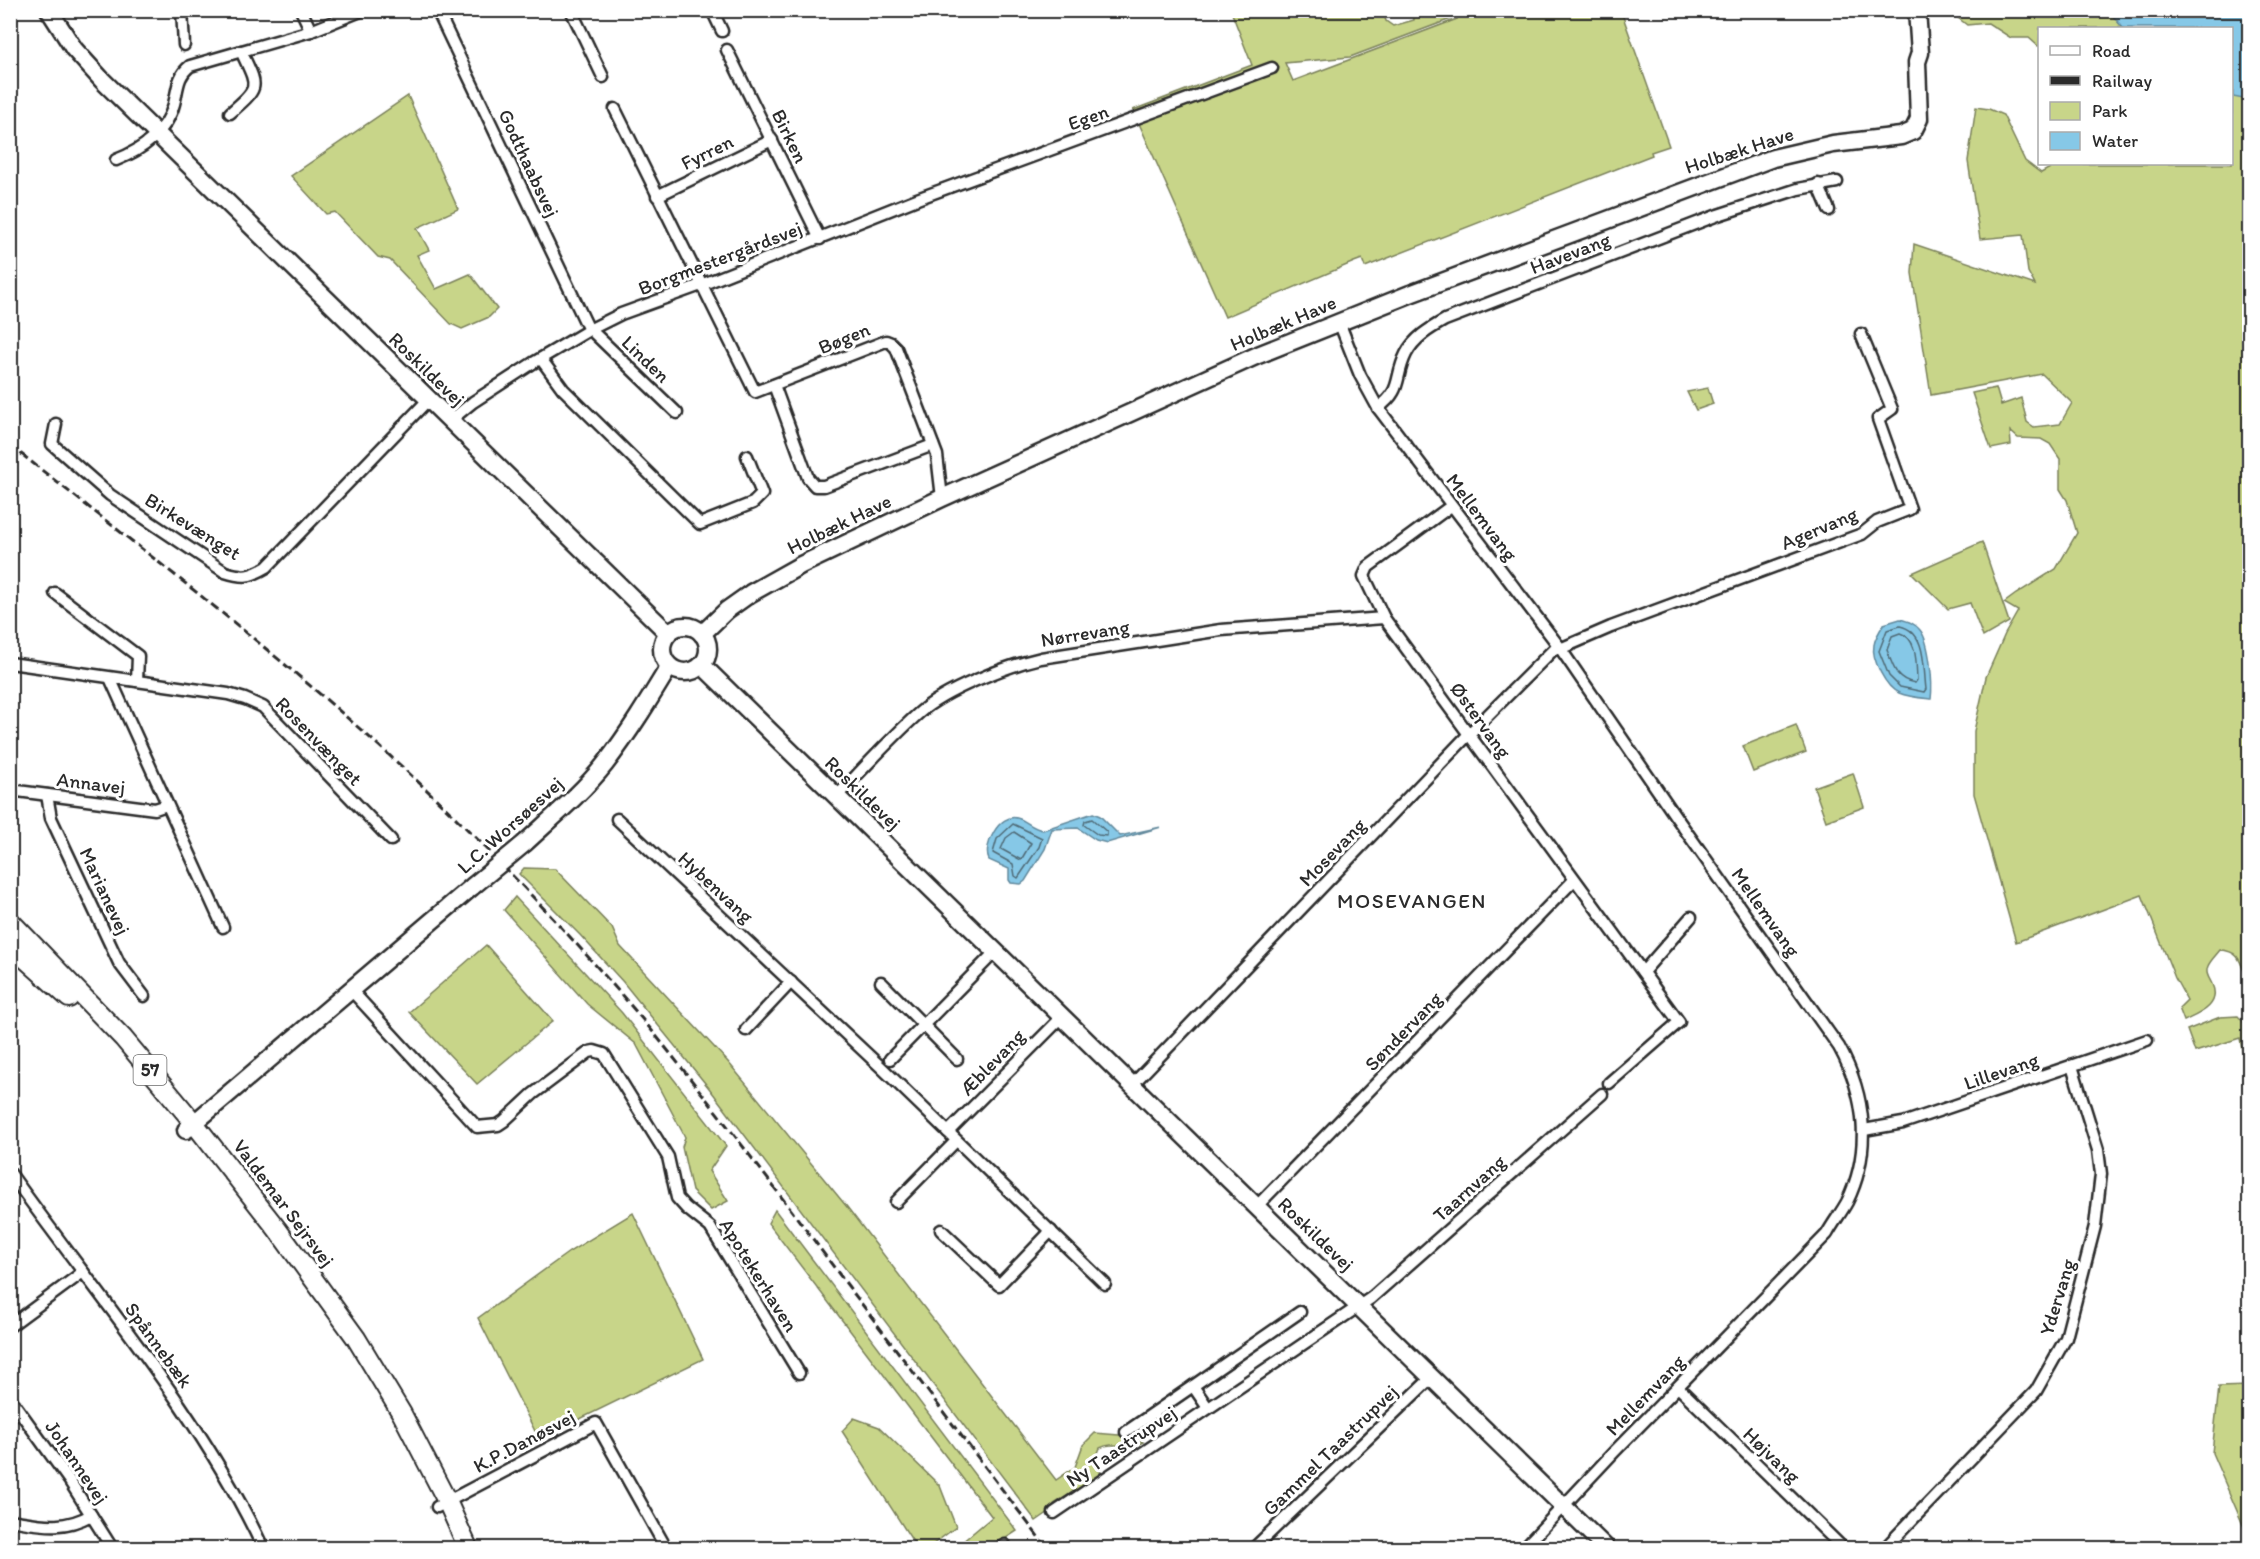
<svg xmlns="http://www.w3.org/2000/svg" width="2260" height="1559" viewBox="0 0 2260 1559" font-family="Itim,sans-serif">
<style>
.green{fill:#c8d589;stroke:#7a805a;stroke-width:1.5;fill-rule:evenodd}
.water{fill:#86c8e7;stroke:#62899c;stroke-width:1.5}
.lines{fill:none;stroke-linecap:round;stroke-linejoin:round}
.shore{stroke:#4f6a76;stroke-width:1.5}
.street-casing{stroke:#2b2b2b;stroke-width:15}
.secondary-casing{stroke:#2b2b2b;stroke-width:21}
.primary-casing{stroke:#2b2b2b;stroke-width:22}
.street{stroke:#fff;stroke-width:10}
.secondary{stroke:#fff;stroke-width:16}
.primary{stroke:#fff;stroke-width:18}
.rail{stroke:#2b2b2b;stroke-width:3;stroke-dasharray:9 4.5;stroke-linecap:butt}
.secondary-bridge-casing{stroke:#2b2b2b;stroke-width:21;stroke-linecap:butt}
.secondary-bridge{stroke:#fff;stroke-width:16}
.labels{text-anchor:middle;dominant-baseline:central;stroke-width:6;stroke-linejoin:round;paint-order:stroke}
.shield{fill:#fff;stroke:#6b6b6b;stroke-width:1.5}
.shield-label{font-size:18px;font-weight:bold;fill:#2b2b2b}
.street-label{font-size:20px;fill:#2b2b2b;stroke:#fff}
.neighbourhood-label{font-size:21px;letter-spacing:1.5px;fill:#2b2b2b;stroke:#fff}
</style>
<rect width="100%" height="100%" fill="#fff"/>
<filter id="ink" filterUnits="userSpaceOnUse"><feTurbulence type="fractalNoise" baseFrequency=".0167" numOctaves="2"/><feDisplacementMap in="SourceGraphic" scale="12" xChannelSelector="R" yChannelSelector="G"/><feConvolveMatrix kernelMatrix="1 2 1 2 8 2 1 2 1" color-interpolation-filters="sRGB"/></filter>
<g filter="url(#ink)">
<g class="green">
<path d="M1231,11H1383L1386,21L1393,26L1414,20L1413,11H1621L1669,146L1651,152L1652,155L1365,267L1362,259L1354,262L1225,317L1133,110L1252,65ZM1456,17L1457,19L1293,81L1285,63L1350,57Z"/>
<path d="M1953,11H2114L2113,16L2123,28H2040L2039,46H2038L2029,38H2011L1988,23L1967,25L1953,14Z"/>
<path d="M2232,76L2246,100H2249V984C2240,966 2243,951 2220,950C2216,955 2210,961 2208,966C2205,973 2209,978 2212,984C2222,1006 2198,1014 2184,1021L2179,1008L2187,1000L2175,978L2142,895L2016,942L1974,794V731L1986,677L2005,634L2018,611L2004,603L2016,594L2056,569L2077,533L2067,500L2060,489V459L2050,444L2041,439L2018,438L2010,431L2011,445L1991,449L1972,393L1996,388L2001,405L2021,398L2027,422L2034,427L2060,424L2072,403L2042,374L1931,395L1912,273L1914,244L2035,285L2028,272L2023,235L1980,239L1968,161L1976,107L1989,109L2003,115L2025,161L2041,173L2057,164H2232Z"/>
<path d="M408,96L458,209L417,228L429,250L417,255L436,289L470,274L497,309L489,317L462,329L451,324L390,260L378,257L335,212L326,214L291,176Z"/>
<path d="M1708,388L1713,404L1696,410L1687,392Z"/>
<path d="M1982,542L2009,622L1983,637L1970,603L1948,609L1912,573Z"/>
<path d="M1796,725L1806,752L1753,772L1743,746Z"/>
<path d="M1853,773L1864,807L1826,821L1814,787Z"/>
<path d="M524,868L555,869L612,928L620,946L728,1062L847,1207L1056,1480L1075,1467L1083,1445L1095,1433L1131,1436L1143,1442C1125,1452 1117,1440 1100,1448L1095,1460L1101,1474L1054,1504L1049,1512L1036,1521L709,1088L623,982L580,935L519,874Z"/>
<path d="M515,897L622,1013L726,1146L709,1171L728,1201L711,1210L692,1191L682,1147L685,1137L636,1044L587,1004L504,910Z"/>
<path d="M486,945L553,1021L477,1084L409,1012Z"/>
<path d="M2238,1016C2256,1031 2250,1067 2249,1089L2240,1038L2195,1052L2187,1030L2220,1017Z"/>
<path d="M775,1210L1017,1531L991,1548H955L992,1517L768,1223Z"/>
<path d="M633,1213L703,1359L539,1439L478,1318L569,1252Z"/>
<path d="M2249,1386L2250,1531L2247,1534L2212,1453L2219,1387Z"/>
<path d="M854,1418L879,1427L940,1486L956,1527L928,1548H917L842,1431Z"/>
</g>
<g class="water">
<path d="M2114,11L2229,10L2249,16V100L2233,97L2232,28H2123L2113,16Z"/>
<path d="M1900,619C1907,621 1915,623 1920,630C1930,642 1933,684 1931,699C1921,698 1908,697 1899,693C1886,688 1871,659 1874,645C1875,638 1880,630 1884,624Z"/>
<path d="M1093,813L1100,816L1120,836L1161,827L1107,843L1096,840L1078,828L1052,829L1045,849L1025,881L1021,884L1011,883L1009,880V869L989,860C982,846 1000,813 1017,818C1026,820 1032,829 1043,830Z"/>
</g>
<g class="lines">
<g class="shore">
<path d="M1900,626C1927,632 1923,667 1926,689L1924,692L1900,687L1889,676L1879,651L1887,630Z"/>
<path d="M1900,633C1918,638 1916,665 1917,680L1915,683C1896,680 1893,667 1887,650L1892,636Z"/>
<path d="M1092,819L1107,832V836L1098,835L1084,825L1085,821Z"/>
<path d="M1013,824L1042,838L1039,847L1018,878L1015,876L1013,864L993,853L997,839Z"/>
<path d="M1014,832L1031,843L1021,860L1001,849L1006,838Z"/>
</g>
<g class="street-casing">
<g id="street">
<path d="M182,10L184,45"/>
<path d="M301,10L311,31"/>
<path d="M437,10L589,330"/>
<path d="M571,10L603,77"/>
<path d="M712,10L722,31"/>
<path d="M727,50L820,239"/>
<path d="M615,109L755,392L886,341L891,343L896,348L937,455L942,498"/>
<path d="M230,113C261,86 258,88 241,51"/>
<path d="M116,160C142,150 167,132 174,104C178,89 177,76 190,66L311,31L363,10"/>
<path d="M1818,184L1829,210"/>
<path d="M657,196L772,140"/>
<path d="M1339,322L1360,375L1378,408L1558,645L1676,817L1839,1047C1866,1096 1872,1151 1847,1202C1841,1213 1833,1223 1827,1234L1614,1452L1524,1548"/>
<path d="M592,329L595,334L677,413"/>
<path d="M541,359L563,389L700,524L753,503L762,494L747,456"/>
<path d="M774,385L808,478L815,486H824L933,445"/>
<path d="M1378,408C1403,390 1394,378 1406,354C1414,338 1429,329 1445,320L1718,215L1798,189L1837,182"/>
<path d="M451,420L473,402L533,363L589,330L621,314L701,285L917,199L1272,68"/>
<path d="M56,424L52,444L110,495L225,572C244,578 250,577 267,567L429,399"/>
<path d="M1451,506L1368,567L1364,576L1384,618L1679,1022L1609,1083"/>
<path d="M55,593L138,656L137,681"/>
<path d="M1560,649L1611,627L1862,534L1877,522L1910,509L1878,419L1892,409L1861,334"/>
<path d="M10,663L228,694L245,699L263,707L391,840"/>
<path d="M110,678L223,927"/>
<path d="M10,790L155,809L167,805"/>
<path d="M47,795L51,818L119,963L144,996"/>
<path d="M837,796C864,768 890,739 919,713C945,690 1006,666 1041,658L1221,630L1384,618"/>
<path d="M617,819L882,1068L1105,1284"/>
<path d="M1643,972L1691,917"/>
<path d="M881,982L957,1059"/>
<path d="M351,990L477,1127L498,1125L504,1121L533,1094L589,1052L594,1051L604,1054L668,1157L677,1198L686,1208L710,1227L799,1373"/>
<path d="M746,1030L791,982"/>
<path d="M890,1059L996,951"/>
<path d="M1132,1085L1469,734L1558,645"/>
<path d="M1864,1130L1903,1123L2147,1040"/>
<path d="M948,1132L1062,1017"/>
<path d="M10,1173C96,1294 200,1413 263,1548"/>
<path d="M896,1202L956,1141"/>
<path d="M1257,1206L1574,880"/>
<path d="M941,1230L999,1285L1051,1231"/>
<path d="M10,1326L83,1272"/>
<path d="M1678,1387L1843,1548"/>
<path d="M10,1398L69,1480L112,1548"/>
<path d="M1208,1408L1193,1386L1300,1312"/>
<path d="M1126,1432L1193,1386"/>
<path d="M437,1507L596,1423L666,1548"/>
<path d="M1054,1513L1371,1298L1602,1094"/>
<path d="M10,1520C42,1525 62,1531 91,1515"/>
<path d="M1000,1548L1005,1545"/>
<path d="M1254,1548L1431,1378"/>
<path d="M1885,1548L2036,1391L2066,1338L2095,1226L2101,1174L2098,1150L2072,1066"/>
</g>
</g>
<g class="secondary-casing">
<g id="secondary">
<path d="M49,10L74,49L102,80L668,633"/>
<circle cx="685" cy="649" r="23"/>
<path d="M702,634L727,610L751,593L801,565L942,498L1258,355L1410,294L1773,158L1833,144L1901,136L1913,131L1919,119L1917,62L1920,53L1917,10"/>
<path d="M702,665L1606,1548"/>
<path d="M525,843C552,818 582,793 605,764C629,733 649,700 669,667"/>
<path d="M186,1130L473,886"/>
</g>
</g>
<g class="primary-casing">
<g id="primary">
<path d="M10,921L123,1038L194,1123L277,1229L356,1338L402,1414L447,1501L468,1548"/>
<path d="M10,945L69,998"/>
</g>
</g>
<use href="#street" class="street"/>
<use href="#secondary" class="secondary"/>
<use href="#primary" class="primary"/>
<path class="rail" d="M10,445C174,575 342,701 488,850C545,909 601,969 653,1032C717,1111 778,1192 839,1274C908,1365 977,1457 1047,1548"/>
<g class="secondary-bridge-casing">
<path id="secondary-bridge" d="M473,886L525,843"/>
</g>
<use href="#secondary-bridge" class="secondary-bridge"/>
</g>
</g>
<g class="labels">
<rect class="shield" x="133.5" y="1055" width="33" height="30" rx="4.5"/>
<g class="shield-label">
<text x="150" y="1070">57</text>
</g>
<g class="street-label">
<text transform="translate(1088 117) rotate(-20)">Egen</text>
<text transform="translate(790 136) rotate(64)">Birken</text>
<text transform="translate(1739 150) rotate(-18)">Holbæk Have</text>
<text transform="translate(707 152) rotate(-26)">Fyrren</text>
<text transform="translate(529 163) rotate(65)">Godthaabsvej</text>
<text transform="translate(1570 253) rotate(-21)">Havevang</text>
<text transform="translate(720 258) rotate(-21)">Borgmestergårdsvej</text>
<text transform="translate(1283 323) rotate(-23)">Holbæk Have</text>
<text transform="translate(844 338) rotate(-22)">Bøgen</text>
<text transform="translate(646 359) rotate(44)">Linden</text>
<text transform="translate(427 369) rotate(44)">Roskildevej</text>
<text transform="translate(1482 517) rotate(53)">Mellemvang</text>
<text transform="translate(839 524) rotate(-26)">Holbæk Have</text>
<text transform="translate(193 526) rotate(32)">Birkevænget</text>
<text transform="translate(1819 528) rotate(-23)">Agervang</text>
<text transform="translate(1085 633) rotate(-9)">Nørrevang</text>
<text transform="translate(1481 720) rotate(54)">Østervang</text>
<text transform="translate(319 741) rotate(46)">Rosenvænget</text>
<text transform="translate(91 783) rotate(7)">Annavej</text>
<text transform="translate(863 793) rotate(44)">Roskildevej</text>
<text transform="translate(510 825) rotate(-42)">L.C. Worsøesvej</text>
<text transform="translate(1332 852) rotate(-46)">Mosevang</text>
<text transform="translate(716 887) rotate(43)">Hybenvang</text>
<text transform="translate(105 891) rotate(65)">Marianevej</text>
<text transform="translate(1766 912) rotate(55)">Mellemvang</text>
<text transform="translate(1403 1031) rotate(-46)">Søndervang</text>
<text transform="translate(992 1062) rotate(-46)">Æblevang</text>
<text transform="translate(2001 1071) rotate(-19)">Lillevang</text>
<text transform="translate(1469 1188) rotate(-42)">Taarnvang</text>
<text transform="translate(284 1203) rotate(53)">Valdemar Sejrsvej</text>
<text transform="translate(1316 1234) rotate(44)">Roskildevej</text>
<text transform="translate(759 1275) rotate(58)">Apotekerhaven</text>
<text transform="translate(2057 1297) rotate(-73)">Ydervang</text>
<text transform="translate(159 1345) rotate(54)">Spånnebæk</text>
<text transform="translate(1645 1395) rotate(-46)">Mellemvang</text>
<text transform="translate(524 1441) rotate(-28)">K.P.Danøsvej</text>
<text transform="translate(1121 1446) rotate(-34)">Ny Taastrupvej</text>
<text transform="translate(1330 1450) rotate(-44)">Gammel Taastrupvej</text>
<text transform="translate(1772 1455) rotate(44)">Højvang</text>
<text transform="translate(77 1462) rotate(56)">Johannevej</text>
</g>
<g class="neighbourhood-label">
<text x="1412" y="900">MOSEVANGEN</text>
</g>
</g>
<rect width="2260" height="1559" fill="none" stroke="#fff" stroke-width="36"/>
<rect x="18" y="18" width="2224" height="1523" fill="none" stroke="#2b2b2b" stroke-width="2" filter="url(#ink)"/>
<rect x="2038" y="27" width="195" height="138" fill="#ffffff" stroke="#aaaaaa" stroke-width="1.5"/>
<rect x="2050" y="46" width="30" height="9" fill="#ffffff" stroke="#aaaaaa" stroke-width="1.5"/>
<text x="2092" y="57" font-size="18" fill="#2b2b2b">Road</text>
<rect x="2050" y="76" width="30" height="9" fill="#2b2b2b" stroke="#aaaaaa" stroke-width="1.5"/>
<text x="2092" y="87" font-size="18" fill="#2b2b2b">Railway</text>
<rect x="2050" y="102" width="30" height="18" fill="#c8d589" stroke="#aaaaaa" stroke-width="1.5"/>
<text x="2092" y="117" font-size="18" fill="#2b2b2b">Park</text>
<rect x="2050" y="132" width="30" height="18" fill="#86c8e7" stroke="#aaaaaa" stroke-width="1.5"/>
<text x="2092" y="147" font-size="18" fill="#2b2b2b">Water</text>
</svg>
